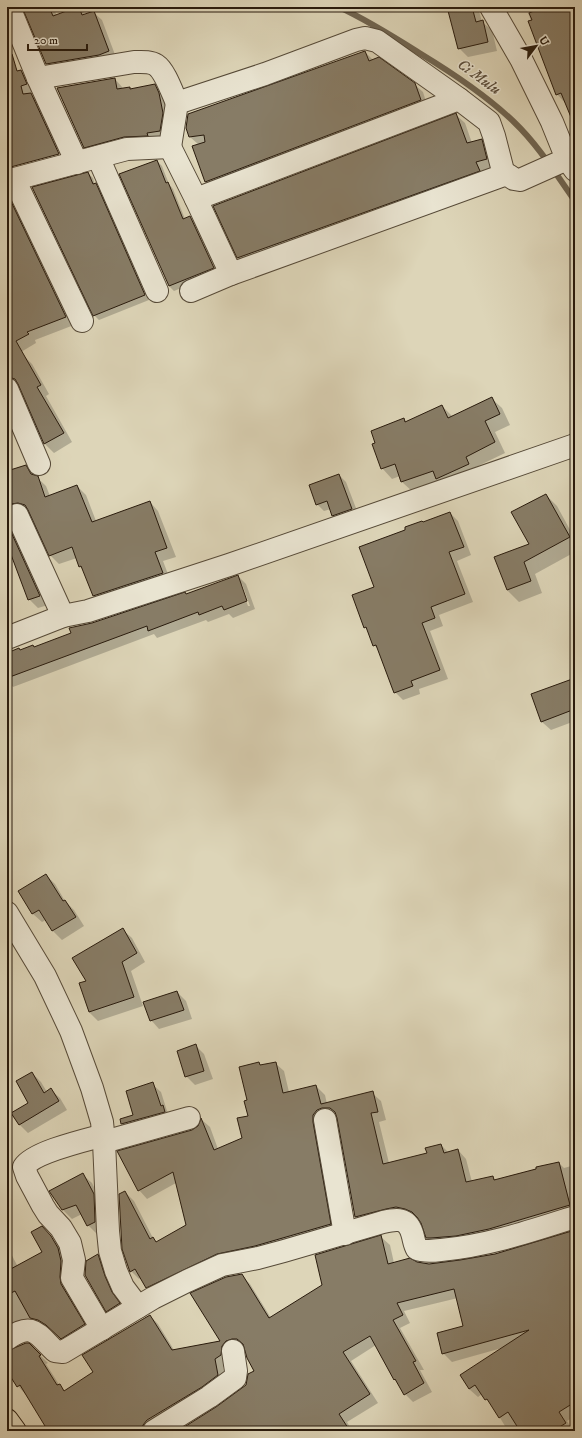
<svg xmlns="http://www.w3.org/2000/svg" width="582" height="1438" viewBox="0 0 582 1438" font-family="'IM FELL DW Pica',serif">
<style>
.shadow{fill:#0003;fill-rule:evenodd}
.lines{fill:none;stroke-linecap:round;stroke-linejoin:round}
.stream{stroke:#706551;stroke-width:6}
.building{fill:#877c66;stroke:#291b0d}
.minor-casing{stroke:#564a38;stroke-width:24}
.major-casing{stroke:#291b0d;stroke-width:24}
.minor{stroke:#e9e4d1;stroke-width:22}
.major{stroke:#ddd5b8;stroke-width:22}
.labels{text-anchor:middle;dominant-baseline:central;stroke-width:3;stroke-linejoin:round;paint-order:stroke}
.water-label{font-size:15px;font-style:italic;fill:#594c3a;stroke:#e9e4d1}
</style>
<rect width="100%" height="100%" fill="#ddd5b8"/>
<filter id="stains"><feTurbulence type="fractalNoise" baseFrequency=".005" numOctaves="4"/><feColorMatrix values="0 0 0 0 .2 0 0 0 0 .09 0 0 0 0 .02 0 0 0 .5 -.17"/></filter>
<radialGradient id="worn" r=".72"><stop offset=".6" stop-color="#630" stop-opacity="0"/><stop offset="1" stop-color="#630" stop-opacity=".3"/></radialGradient>
<g class="shadow">
<path d="M23,7H53L57,16L78,7L86,15L93,12L102,20L117,60L55,72L47,63Z"/>
<path d="M449,7H478L482,22L492,30L497,51L468,57L459,48Z"/>
<path d="M526,7H575V109L565,103L557,94Z"/>
<path d="M7,25L14,43L7,46Z"/>
<path d="M365,52L373,60L414,84L423,92L428,108L214,190L206,182L199,145L190,137Z"/>
<path d="M21,71L28,78L34,92L30,93L38,102L59,147L7,168V77Z"/>
<path d="M115,79L122,87L123,89L129,88L131,90L155,85L162,93L166,101L167,139L92,155L85,147Z"/>
<path d="M456,115L465,123L472,143L482,141L490,149L495,167L484,170L488,179L247,266L238,258L214,206Z"/>
<path d="M157,161L162,166L169,184L173,189L185,219L190,217L195,222L219,273L174,291L169,286Z"/>
<path d="M88,173L93,178L95,185L100,189L149,300L99,320L94,315Z"/>
<path d="M7,195L15,203L74,325L35,340L36,343L16,355L7,346Z"/>
<path d="M23,355L32,364L49,394L46,396L72,442L54,453L45,444L20,386H12L7,390V364Z"/>
<path d="M491,398L502,408L510,425L495,432L505,453L476,467L479,475L413,492L402,482L400,476L392,479L382,468L404,419L407,422L442,406L452,416Z"/>
<path d="M7,410L12,422L7,424Z"/>
<path d="M25,466L46,486L50,496L77,486L86,495L96,521L150,502L158,511L176,557L163,561L171,582L102,605L94,596L84,570L80,567L77,558L59,564L50,555L31,512L27,511L21,512L48,605L38,608L29,599L13,556L10,557L7,553V473Z"/>
<path d="M339,475L346,482L359,516L341,523L333,515L331,509L324,511L317,504Z"/>
<path d="M546,495L557,506L575,539V552L535,574L542,593L519,602L507,590L495,558L530,545Z"/>
<path d="M450,513L458,521L471,555L457,561L473,602L439,615L443,626L430,631L448,679L419,689L420,694L403,700L395,692L380,651L374,645L369,631L365,627L376,588L423,523Z"/>
<path d="M238,576L246,584L255,609L233,618L229,614L208,622L206,620L157,638L154,634L13,687L7,680V654L35,648ZM240,584H242L250,606H248Z"/>
<path d="M575,679V721L551,730L542,722L532,695Z"/>
<path d="M46,875L55,884L65,901L74,910L84,926L62,940L53,931L46,920L42,922L33,914L20,891Z"/>
<path d="M123,930L132,938L145,962L131,971L143,1006L98,1021L89,1012L87,981Z"/>
<path d="M177,992L186,1001L192,1019L159,1029L151,1020Z"/>
<path d="M195,1045L204,1054L213,1079L195,1085L186,1076Z"/>
<path d="M258,1063L262,1066L275,1063L284,1071L289,1092L316,1086L325,1095L327,1104L372,1093L381,1101L386,1120L379,1122L389,1163L428,1154L441,1145L449,1153L458,1150L466,1159L472,1182L492,1177L496,1180L559,1163L564,1168L575,1165V1215L436,1246L427,1238L420,1220L414,1217L364,1225L356,1217L338,1116H332L339,1233L155,1296L146,1287L141,1278L139,1279L131,1271L125,1192L134,1201L153,1238L157,1242L187,1226L176,1183L147,1199L139,1190L193,1131L199,1127L202,1120L210,1127L218,1149L243,1139L249,1116L248,1100Z"/>
<path d="M32,1073L41,1082L47,1092L51,1090L60,1098L67,1110L28,1133L19,1124L30,1103Z"/>
<path d="M152,1084L161,1092L167,1111L172,1115L131,1133L122,1124L135,1116Z"/>
<path d="M83,1175L92,1183L102,1204L104,1231L97,1234L88,1225L82,1214L72,1219L63,1210L51,1192Z"/>
<path d="M575,1231V1416L567,1421L573,1431H508L494,1408L482,1394L478,1397L469,1389L502,1348L452,1362L443,1353L465,1326L458,1298L404,1311L410,1323L400,1328L424,1370H420L432,1392L413,1402L405,1394L398,1383L394,1379L376,1345L351,1361L378,1403L347,1422L352,1431H180L217,1408L247,1385L256,1371L245,1347H240L229,1364L223,1367L226,1383L154,1431H50L26,1395L18,1386L7,1369V1352L31,1346L48,1363L46,1364L60,1386L65,1391L95,1373L150,1316L158,1324L174,1350L221,1341L241,1275L250,1284L271,1318L324,1286L381,1237L390,1245L394,1263L440,1264L477,1258L512,1250Z"/>
<path d="M50,1236L59,1245L92,1333L70,1347L50,1330L41,1326L7,1339V1246L18,1267L43,1253Z"/>
<path d="M98,1256L105,1263L112,1284L119,1300L126,1311L114,1318L107,1311Z"/>
</g>
<g class="lines">
<path class="stream" d="M339,7C369,21 394,37 421,54C454,74 486,95 514,122C538,145 556,174 575,201"/>
</g>
<g class="building">
<path d="M22,7H49L53,16L77,7H79L82,15L94,11L109,51L99,55L46,64Z"/>
<path d="M447,7H472L476,22L483,20L488,42L458,49Z"/>
<path d="M544,7H575V127L561,93L556,95L528,21L532,20L529,13Z"/>
<path d="M365,51L369,61L379,57L415,83L421,100L205,182L192,146L205,142L204,135L189,137L186,128L188,114Z"/>
<path d="M7,54H12L17,71L21,70L27,84L21,86L23,94L31,93L59,154L7,168Z"/>
<path d="M115,78L117,89L130,87V89L155,84L159,93L163,113L160,131L147,133L148,136L124,137L84,148L57,88Z"/>
<path d="M456,113L467,143L482,139L487,159L476,162L480,171L237,258L213,206Z"/>
<path d="M157,160L166,183L168,182L183,219L190,216L214,268L169,286L119,174Z"/>
<path d="M88,172L93,184L96,183L145,295L93,316L32,187Z"/>
<path d="M7,193L66,317L27,332L29,334L16,341L41,385L37,387L64,433L44,444L18,384L15,379L8,377L7,375Z"/>
<path d="M492,397L500,414L485,421L495,442L466,457L469,464L436,479L433,471L401,482L395,464L381,469L372,444L375,443L371,431L404,418L405,422L442,405L448,418Z"/>
<path d="M26,465L31,474L38,476L45,497L77,485L92,522L150,501L167,548L155,552L163,573L93,596L81,566L79,567L72,547L49,556L28,510L25,505L18,503L11,504L7,508V471Z"/>
<path d="M339,474L352,509L332,516L327,501L316,505L309,485Z"/>
<path d="M546,494L570,537L524,562L531,581L507,590L494,557L529,544L511,512Z"/>
<path d="M450,512L464,547L449,552L465,594L431,607L435,618L422,623L440,670L411,681L413,686L394,693L376,645L373,646L366,627L364,628L352,595L374,587L359,547L405,530V527L422,521L423,522Z"/>
<path d="M7,523L40,596L28,600L7,544Z"/>
<path d="M238,575L247,601L224,610L222,606L199,615L198,612L148,631L147,626L7,678V653L19,648L20,650L33,645L34,647L71,633L69,628L92,623L185,592L186,594Z"/>
<path d="M575,678V709L541,722L531,694Z"/>
<path d="M46,874L63,901L65,900L76,917L52,931L39,910L32,914L18,891Z"/>
<path d="M123,928L137,953L122,962L134,997L89,1012L79,983L86,981L72,958Z"/>
<path d="M177,991L184,1010L150,1021L143,1002Z"/>
<path d="M196,1044L204,1071L185,1077L177,1051Z"/>
<path d="M259,1062L260,1065L276,1062L283,1093L316,1085L321,1104L373,1091L378,1112L371,1113L383,1164L427,1153L425,1148L441,1144L444,1153L458,1149L466,1182L493,1176L494,1180L536,1169V1167L559,1162L570,1205L489,1229L456,1236L431,1238H426L421,1223L417,1217L412,1212L405,1209L396,1207L386,1209L355,1217L337,1118L335,1112L330,1108H322L317,1110L313,1115V1122L331,1224L255,1246L217,1254L146,1288L135,1269L130,1272L122,1249L119,1194L125,1191L150,1239L153,1237L156,1242L186,1225L173,1172L138,1191L117,1151L192,1130L198,1126L201,1118L214,1150L242,1138L237,1118L248,1116L244,1101L247,1100L239,1067Z"/>
<path d="M32,1072L44,1093L51,1088L59,1101L19,1125L11,1113L28,1103L16,1081Z"/>
<path d="M153,1082L161,1106L163,1105L165,1112L121,1124L120,1119L133,1115L126,1091Z"/>
<path d="M83,1173L94,1194L95,1222L87,1226L76,1205L62,1210L49,1191Z"/>
<path d="M42,1226L51,1236L58,1248L61,1261L60,1277L61,1284L85,1324L61,1339L46,1325L38,1320L30,1318L15,1291L7,1295V1271L42,1252L31,1232Z"/>
<path d="M575,1230V1402L559,1412L566,1423L553,1431H520L508,1412L499,1418L487,1399L485,1400L475,1385L469,1389L460,1375L529,1330L442,1354L437,1333L463,1326L454,1289L397,1303L403,1315L393,1320L416,1361L413,1362L424,1383L404,1395L395,1379L394,1380L370,1336L343,1352L370,1394L339,1414L350,1431H178L216,1407L246,1385L248,1374L254,1371L247,1358L243,1344L237,1339H232L226,1341L222,1346L221,1355L215,1359L218,1375L202,1387L147,1420L143,1425L142,1431H48L20,1385L17,1387L7,1371V1351L26,1343H29L41,1355L39,1356L57,1385L60,1384L64,1391L93,1372L82,1355L150,1315L172,1350L220,1341L190,1293L226,1277L242,1274L269,1318L322,1285L315,1255L381,1235L388,1264L410,1258L417,1262L429,1264L460,1260L495,1254Z"/>
<path d="M98,1254L105,1276L112,1292L120,1303L106,1312L85,1275L86,1261Z"/>
</g>
<g class="lines">
<g class="minor-casing">
<g id="minor">
<path d="M9,7L38,78L77,163"/>
<path d="M491,7L521,59L552,122L567,159L575,170"/>
<path d="M38,78L134,62C141,62 150,61 156,65C165,71 172,92 177,103"/>
<path d="M170,147L196,199L231,274L504,175H508L514,179L520,180L567,159"/>
<path d="M98,157L157,291"/>
<path d="M14,179L82,321"/>
<path d="M7,181L127,149L170,147L177,103L265,74L356,40L365,38L377,41L459,99L489,122L494,136L504,175"/>
<path d="M196,199L459,99"/>
<path d="M191,291L231,274"/>
<path d="M7,389L39,464"/>
<path d="M17,515L63,616"/>
<path d="M7,638L63,616L88,611L229,565L575,445"/>
<path d="M7,913L45,976L71,1031L92,1088L102,1122L104,1142L108,1231L110,1251L116,1271L123,1287L138,1307"/>
<path d="M325,1120L345,1234"/>
<path d="M104,1142L189,1118"/>
<path d="M102,1329L72,1278L74,1260L70,1243L61,1228L48,1214L43,1206L27,1176L24,1167C33,1152 86,1140 104,1135"/>
<path d="M7,1339C33,1321 37,1334 55,1351L63,1352L153,1298L187,1281L222,1265L258,1258L284,1251L383,1222C396,1219 407,1217 412,1233C414,1239 414,1244 417,1249C424,1252 433,1251 441,1250C487,1246 531,1231 575,1217"/>
<path d="M154,1431L209,1397L235,1378L236,1371L233,1351"/>
</g>
</g>
<g class="major-casing">
<path id="major" d="M7,1420L15,1431"/>
</g>
<use href="#minor" class="minor"/>
<use href="#major" class="major"/>
</g>
<g class="labels">
<g class="water-label">
<text transform="translate(479 77) rotate(36)">Ci Mulu</text>
</g>
</g>
<rect width="582" height="1438" fill="none" stroke="#ddd5b8" stroke-width="24"/>
<rect x="8" y="8" width="566" height="1422" fill="none" stroke="#291b0d" stroke-width="2"/>
<rect x="12" y="12" width="558" height="1414" fill="none" stroke="#291b0d"/>
<g transform="translate(536 46) rotate(58)" stroke="#e9e4d1" stroke-width="3" paint-order="stroke">
<path d="M0-3L7 15L0 10L-7 15Z" fill="#291b0d"/>
<text y="-6" font-size="11" font-weight="bold" text-anchor="middle" fill="#291b0d">U</text>
</g>
<path d="M28 44v6h59v-6" fill="none" stroke="#291b0d" stroke-width="2"/>
<text x="34" y="44" font-size="12" fill="#291b0d" stroke="#e9e4d1" stroke-width="3" paint-order="stroke">20 m</text>
<rect width="100%" height="100%" filter="url(#stains)"/>
<rect width="100%" height="100%" fill="url(#worn)"/>
</svg>
